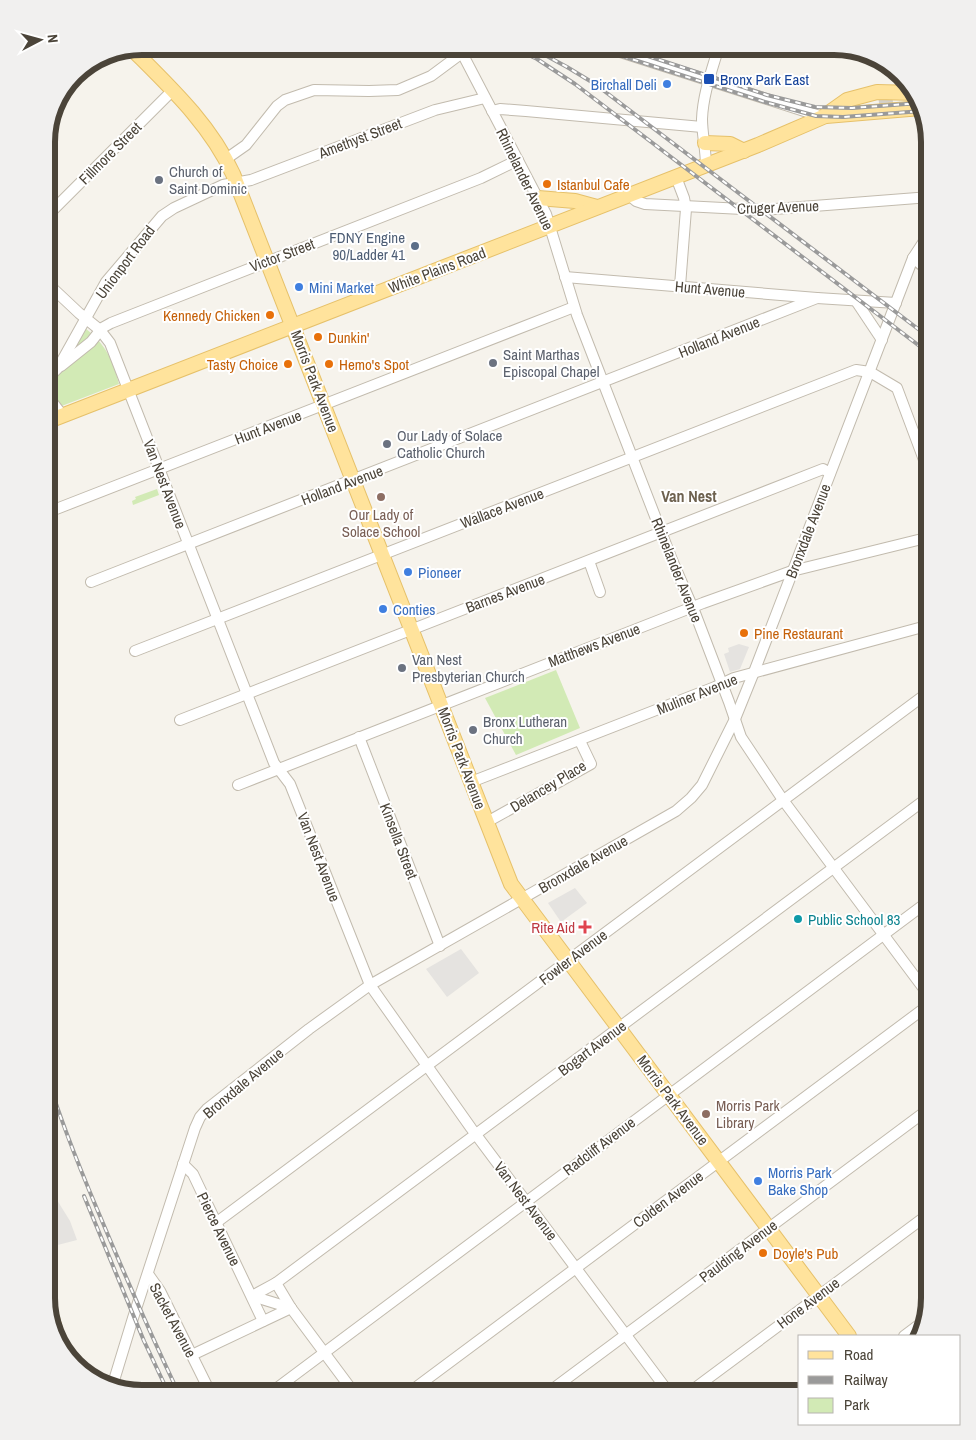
<svg xmlns="http://www.w3.org/2000/svg" width="976" height="1440" viewBox="0 0 976 1440" font-family="'Archivo Narrow',sans-serif">
<style>
.green{fill:#d2eab5}
.parking{fill:#e5e3e0}
.lines{fill:none;stroke-linecap:round;stroke-linejoin:round}
.major-tunnel{stroke:#d4d0c8;stroke-width:14;stroke-dasharray:14 7;stroke-linecap:butt}
.minor-casing{stroke:#c2bbae;stroke-width:12}
.major-casing{stroke:#e6c16a;stroke-width:16}
.minor{stroke:#fff;stroke-width:10}
.major{stroke:#ffe39c;stroke-width:14}
.rail-casing{stroke:#9a9a9a;stroke-width:4}
.rail{stroke:#fff;stroke-width:2;stroke-dasharray:5.5;stroke-linecap:butt}
.transit-dot{fill:#1a4fb4;stroke:#fff;stroke-width:2}
.shop-dot{fill:#3f7fe0;stroke:#fff;stroke-width:2}
.worship-dot{fill:#6b7280;stroke:#fff;stroke-width:2}
.food-dot{fill:#e8710a;stroke:#fff;stroke-width:2}
.service-dot{fill:#5c6f8a;stroke:#fff;stroke-width:2}
.education-dot{fill:#8d6e63;stroke:#fff;stroke-width:2}
.culture-dot{fill:#0f9aa8;stroke:#fff;stroke-width:2}
.health-dot{fill:#e0444e;stroke:#fff;stroke-width:2}
.labels{text-anchor:middle;dominant-baseline:central;stroke-width:4;stroke-linejoin:round;paint-order:stroke}
.transit-label{font-size:15px;fill:#164399;stroke:#fff;text-anchor:start}
.shop-label{font-size:15px;fill:#366cbe;stroke:#fff;text-anchor:start}
.street-label{font-size:15px;fill:#4b4439;stroke:#fff}
.worship-label{font-size:15px;fill:#5b616d;stroke:#fff;text-anchor:start}
.food-label{font-size:15px;fill:#c56008;stroke:#fff;text-anchor:start}
.service-label{font-size:15px;fill:#4e5e75;stroke:#fff;text-anchor:end}
.education-label{font-size:15px;fill:#785e54;stroke:#fff}
.culture-label{font-size:15px;fill:#0d838f;stroke:#fff;text-anchor:start}
.health-label{font-size:15px;fill:#be3a42;stroke:#fff;text-anchor:end}
.neighbourhood-label{font-size:16px;font-weight:bold;fill:#6e6250;stroke:#fff}
.rim{fill:none;stroke:#4b4439;stroke-width:6}
</style>
<rect width="100%" height="100%" fill="#f6f3ec"/>
<g class="green">
<path d="M85,328C105,344 113,359 119,384L46,412V385L60,372Z"/>
<path d="M157,489L159,495L133,505L132,501L136,499L135,497Z"/>
<path d="M556,670L580,728L516,755L485,698Z"/>
</g>
<g class="parking">
<path d="M739,644L749,647L740,669L730,672L724,654L729,652L728,648Z"/>
<path d="M575,888L587,903L561,922L548,903Z"/>
<path d="M461,949L479,973L447,997L426,969Z"/>
<path d="M57,1200L70,1221L77,1240L46,1248V1203Z"/>
</g>
<g class="lines">
<path class="major-tunnel" d="M879,103L900,101"/>
<g class="minor-casing">
<g id="minor">
<path d="M609,46L617,51L823,117"/>
<path d="M73,76L78,72"/>
<path d="M492,111L500,109L526,111L702,127"/>
<path d="M226,159L246,145L277,106L285,100L314,90L369,91L398,90L431,76L462,53L546,214L577,315L672,560L695,613L729,702L741,737L783,800L930,997"/>
<path d="M706,166C706,150 702,134 702,119C703,94 712,70 719,46"/>
<path d="M676,177L684,198L686,209L680,286"/>
<path d="M629,195L636,201L645,204L762,210L930,197"/>
<path d="M46,217L173,90"/>
<path d="M913,258L930,272"/>
<path d="M565,277L817,298L896,303"/>
<path d="M46,282L79,313L100,330L110,343L274,763L290,784L370,985L471,1128L670,1394"/>
<path d="M856,301L882,340"/>
<path d="M61,366L91,342L102,328L111,323L481,178L518,160"/>
<path d="M46,380L58,368L106,282L162,216L174,208L223,185L251,180L435,110L485,98"/>
<path d="M46,394L63,416"/>
<path d="M46,513L574,307"/>
<path d="M589,561L600,592"/>
<path d="M91,582L817,298"/>
<path d="M135,651L856,370L870,372L897,388L930,476"/>
<path d="M180,720L823,469L830,473"/>
<path d="M359,737L440,946"/>
<path d="M471,782L715,687L734,678L930,625"/>
<path d="M238,785L703,603L792,571L930,537"/>
<path d="M487,822L591,764L580,741"/>
<path d="M183,1164L193,1174L263,1321"/>
<path d="M217,1222L930,691"/>
<path d="M148,1274L160,1291L211,1394"/>
<path d="M276,1283L291,1308L355,1394"/>
<path d="M252,1296L276,1283L930,796"/>
<path d="M252,1296L291,1308"/>
<path d="M904,1336L924,1321"/>
<path d="M192,1355L291,1308"/>
<path d="M112,1387L133,1318L195,1128L200,1117L207,1109L309,1029L370,985L676,811L691,798L702,785L735,719L754,672L913,258L930,232"/>
<path d="M269,1394L930,900"/>
<path d="M407,1394L930,1004"/>
<path d="M546,1394L930,1108"/>
<path d="M687,1394L930,1213"/>
</g>
</g>
<g class="major-casing">
<g id="major">
<path d="M131,48C170,87 210,124 233,174L511,884L849,1336"/>
<path d="M826,116L921,108"/>
<path d="M705,143L730,144L744,151"/>
<path d="M538,198L575,201L597,207"/>
<path d="M46,422L758,145L823,117L847,100L877,92L916,93"/>
<path d="M46,1297L56,1333"/>
</g>
</g>
<use href="#minor" class="minor"/>
<use href="#major" class="major"/>
<g class="rail-casing">
<g id="rail">
<path d="M510,46L537,59L575,84L930,354"/>
<path d="M591,46L765,102L816,116L843,117L922,111"/>
<path d="M617,46L767,95L815,107L852,108L920,103"/>
<path d="M543,54L567,67L595,84L930,338"/>
<path d="M46,1073C60,1119 78,1164 97,1209C123,1271 150,1333 179,1394"/>
<path d="M84,1196L144,1341L169,1394"/>
</g>
</g>
<use href="#rail" class="rail"/>
</g>
<rect class="transit-dot" x="703" y="73" width="12" height="12" rx="2.5"/>
<g class="shop-dot">
<circle cx="667" cy="84" r="5"/>
<circle cx="299" cy="287" r="5"/>
<circle cx="408" cy="572" r="5"/>
<circle cx="383" cy="609" r="5"/>
<circle cx="758" cy="1181" r="5"/>
</g>
<g class="worship-dot">
<circle cx="159" cy="180" r="5"/>
<circle cx="493" cy="363" r="5"/>
<circle cx="387" cy="444" r="5"/>
<circle cx="402" cy="668" r="5"/>
<circle cx="473" cy="730" r="5"/>
</g>
<g class="food-dot">
<circle cx="547" cy="184" r="5"/>
<circle cx="270" cy="315" r="5"/>
<circle cx="318" cy="337" r="5"/>
<circle cx="288" cy="364" r="5"/>
<circle cx="329" cy="364" r="5"/>
<circle cx="744" cy="633" r="5"/>
<circle cx="763" cy="1253" r="5"/>
</g>
<circle class="service-dot" cx="415" cy="246" r="5"/>
<g class="education-dot">
<circle cx="381" cy="497" r="5"/>
<circle cx="706" cy="1114" r="5"/>
</g>
<circle class="culture-dot" cx="798" cy="919" r="5"/>
<path class="health-dot" d="M582.5 919.5h5v5h5v5h-5v5h-5v-5h-5v-5h5z"/>
<g class="labels">
<g class="transit-label">
<text x="720" y="79">Bronx Park East</text>
</g>
<g class="shop-label">
<text x="657" y="84" text-anchor="end">Birchall Deli</text>
<text x="309" y="287">Mini Market</text>
<text x="418" y="572">Pioneer</text>
<text x="393" y="609">Conties</text>
<text x="768" y="1172">Morris Park<tspan x="768" dy="17">Bake Shop</tspan></text>
</g>
<g class="street-label">
<text transform="translate(360 138) rotate(-21)">Amethyst Street</text>
<text transform="translate(110 153) rotate(-45)">Fillmore Street</text>
<text transform="translate(525 179) rotate(64)">Rhinelander Avenue</text>
<text transform="translate(778 207) rotate(-2)">Cruger Avenue</text>
<text transform="translate(282 255) rotate(-21)">Victor Street</text>
<text transform="translate(125 262) rotate(-53)">Unionport Road</text>
<text transform="translate(437 270) rotate(-21)">White Plains Road</text>
<text transform="translate(710 289) rotate(5)">Hunt Avenue</text>
<text transform="translate(719 337) rotate(-22)">Holland Avenue</text>
<text transform="translate(315 381) rotate(69)">Morris Park Avenue</text>
<text transform="translate(268 427) rotate(-21)">Hunt Avenue</text>
<text transform="translate(165 484) rotate(69)">Van Nest Avenue</text>
<text transform="translate(342 485) rotate(-21)">Holland Avenue</text>
<text transform="translate(502 508) rotate(-21)">Wallace Avenue</text>
<text transform="translate(808 531) rotate(-69)">Bronxdale Avenue</text>
<text transform="translate(677 570) rotate(68)">Rhinelander Avenue</text>
<text transform="translate(505 593) rotate(-21)">Barnes Avenue</text>
<text transform="translate(594 645) rotate(-21)">Matthews Avenue</text>
<text transform="translate(697 694) rotate(-22)">Muliner Avenue</text>
<text transform="translate(462 758) rotate(69)">Morris Park Avenue</text>
<text transform="translate(548 786) rotate(-31)">Delancey Place</text>
<text transform="translate(399 841) rotate(69)">Kinsella Street</text>
<text transform="translate(319 857) rotate(69)">Van Nest Avenue</text>
<text transform="translate(583 864) rotate(-30)">Bronxdale Avenue</text>
<text transform="translate(573 957) rotate(-37)">Fowler Avenue</text>
<text transform="translate(592 1048) rotate(-37)">Bogart Avenue</text>
<text transform="translate(243 1083) rotate(-40)">Bronxdale Avenue</text>
<text transform="translate(673 1100) rotate(53)">Morris Park Avenue</text>
<text transform="translate(599 1146) rotate(-37)">Radcliff Avenue</text>
<text transform="translate(668 1199) rotate(-37)">Colden Avenue</text>
<text transform="translate(526 1201) rotate(53)">Van Nest Avenue</text>
<text transform="translate(219 1229) rotate(64)">Pierce Avenue</text>
<text transform="translate(738 1251) rotate(-37)">Paulding Avenue</text>
<text transform="translate(808 1303) rotate(-37)">Hone Avenue</text>
<text transform="translate(173 1320) rotate(62)">Sacket Avenue</text>
</g>
<g class="worship-label">
<text x="169" y="171">Church of<tspan x="169" dy="17">Saint Dominic</tspan></text>
<text x="503" y="354">Saint Marthas<tspan x="503" dy="17">Episcopal Chapel</tspan></text>
<text x="397" y="435">Our Lady of Solace<tspan x="397" dy="17">Catholic Church</tspan></text>
<text x="412" y="659">Van Nest<tspan x="412" dy="17">Presbyterian Church</tspan></text>
<text x="483" y="721">Bronx Lutheran<tspan x="483" dy="17">Church</tspan></text>
</g>
<g class="food-label">
<text x="557" y="184">Istanbul Cafe</text>
<text x="260" y="315" text-anchor="end">Kennedy Chicken</text>
<text x="328" y="337">Dunkin'</text>
<text x="278" y="364" text-anchor="end">Tasty Choice</text>
<text x="339" y="364">Hemo's Spot</text>
<text x="754" y="633">Pine Restaurant</text>
<text x="773" y="1253">Doyle's Pub</text>
</g>
<g class="service-label">
<text x="405" y="237">FDNY Engine<tspan x="405" dy="17">90/Ladder 41</tspan></text>
</g>
<g class="education-label">
<text x="381" y="514">Our Lady of<tspan x="381" dy="17">Solace School</tspan></text>
<text x="716" y="1105" text-anchor="start">Morris Park<tspan x="716" dy="17">Library</tspan></text>
</g>
<g class="culture-label">
<text x="808" y="919">Public School 83</text>
</g>
<g class="health-label">
<text x="575" y="927">Rite Aid</text>
</g>
<g class="neighbourhood-label">
<text x="689" y="496">Van Nest</text>
</g>
</g>
<path d="M0 0H976V1440H0ZM142 55H834A87 87 0 0 1 921 142V1298A87 87 0 0 1 834 1385H142A87 87 0 0 1 55 1298V142A87 87 0 0 1 142 55Z" fill="#f1f0ef" fill-rule="evenodd"/>
<path class="rim" d="M142 55H834A87 87 0 0 1 921 142V1298A87 87 0 0 1 834 1385H142A87 87 0 0 1 55 1298V142A87 87 0 0 1 142 55Z"/>
<rect x="798" y="1335" width="162" height="90" fill="#ffffff" stroke="#b7b4b0"/>
<rect x="808" y="1351" width="25" height="8" fill="#ffe39c" stroke="#b7b4b0"/>
<text x="844" y="1360" font-size="15" fill="#4b4439">Road</text>
<rect x="808" y="1376" width="25" height="8" fill="#9a9a9a" stroke="#b7b4b0"/>
<text x="844" y="1385" font-size="15" fill="#4b4439">Railway</text>
<rect x="808" y="1398" width="25" height="15" fill="#d2eab5" stroke="#b7b4b0"/>
<text x="844" y="1410" font-size="15" fill="#4b4439">Park</text>
<g transform="translate(40 40) rotate(84)" stroke="#ffffff" stroke-width="4" paint-order="stroke">
<path d="M0-4L9 19L0 12L-9 19Z" fill="#4b4439"/>
<text y="-8" font-size="14" font-weight="bold" text-anchor="middle" fill="#4b4439">N</text>
</g>
</svg>
